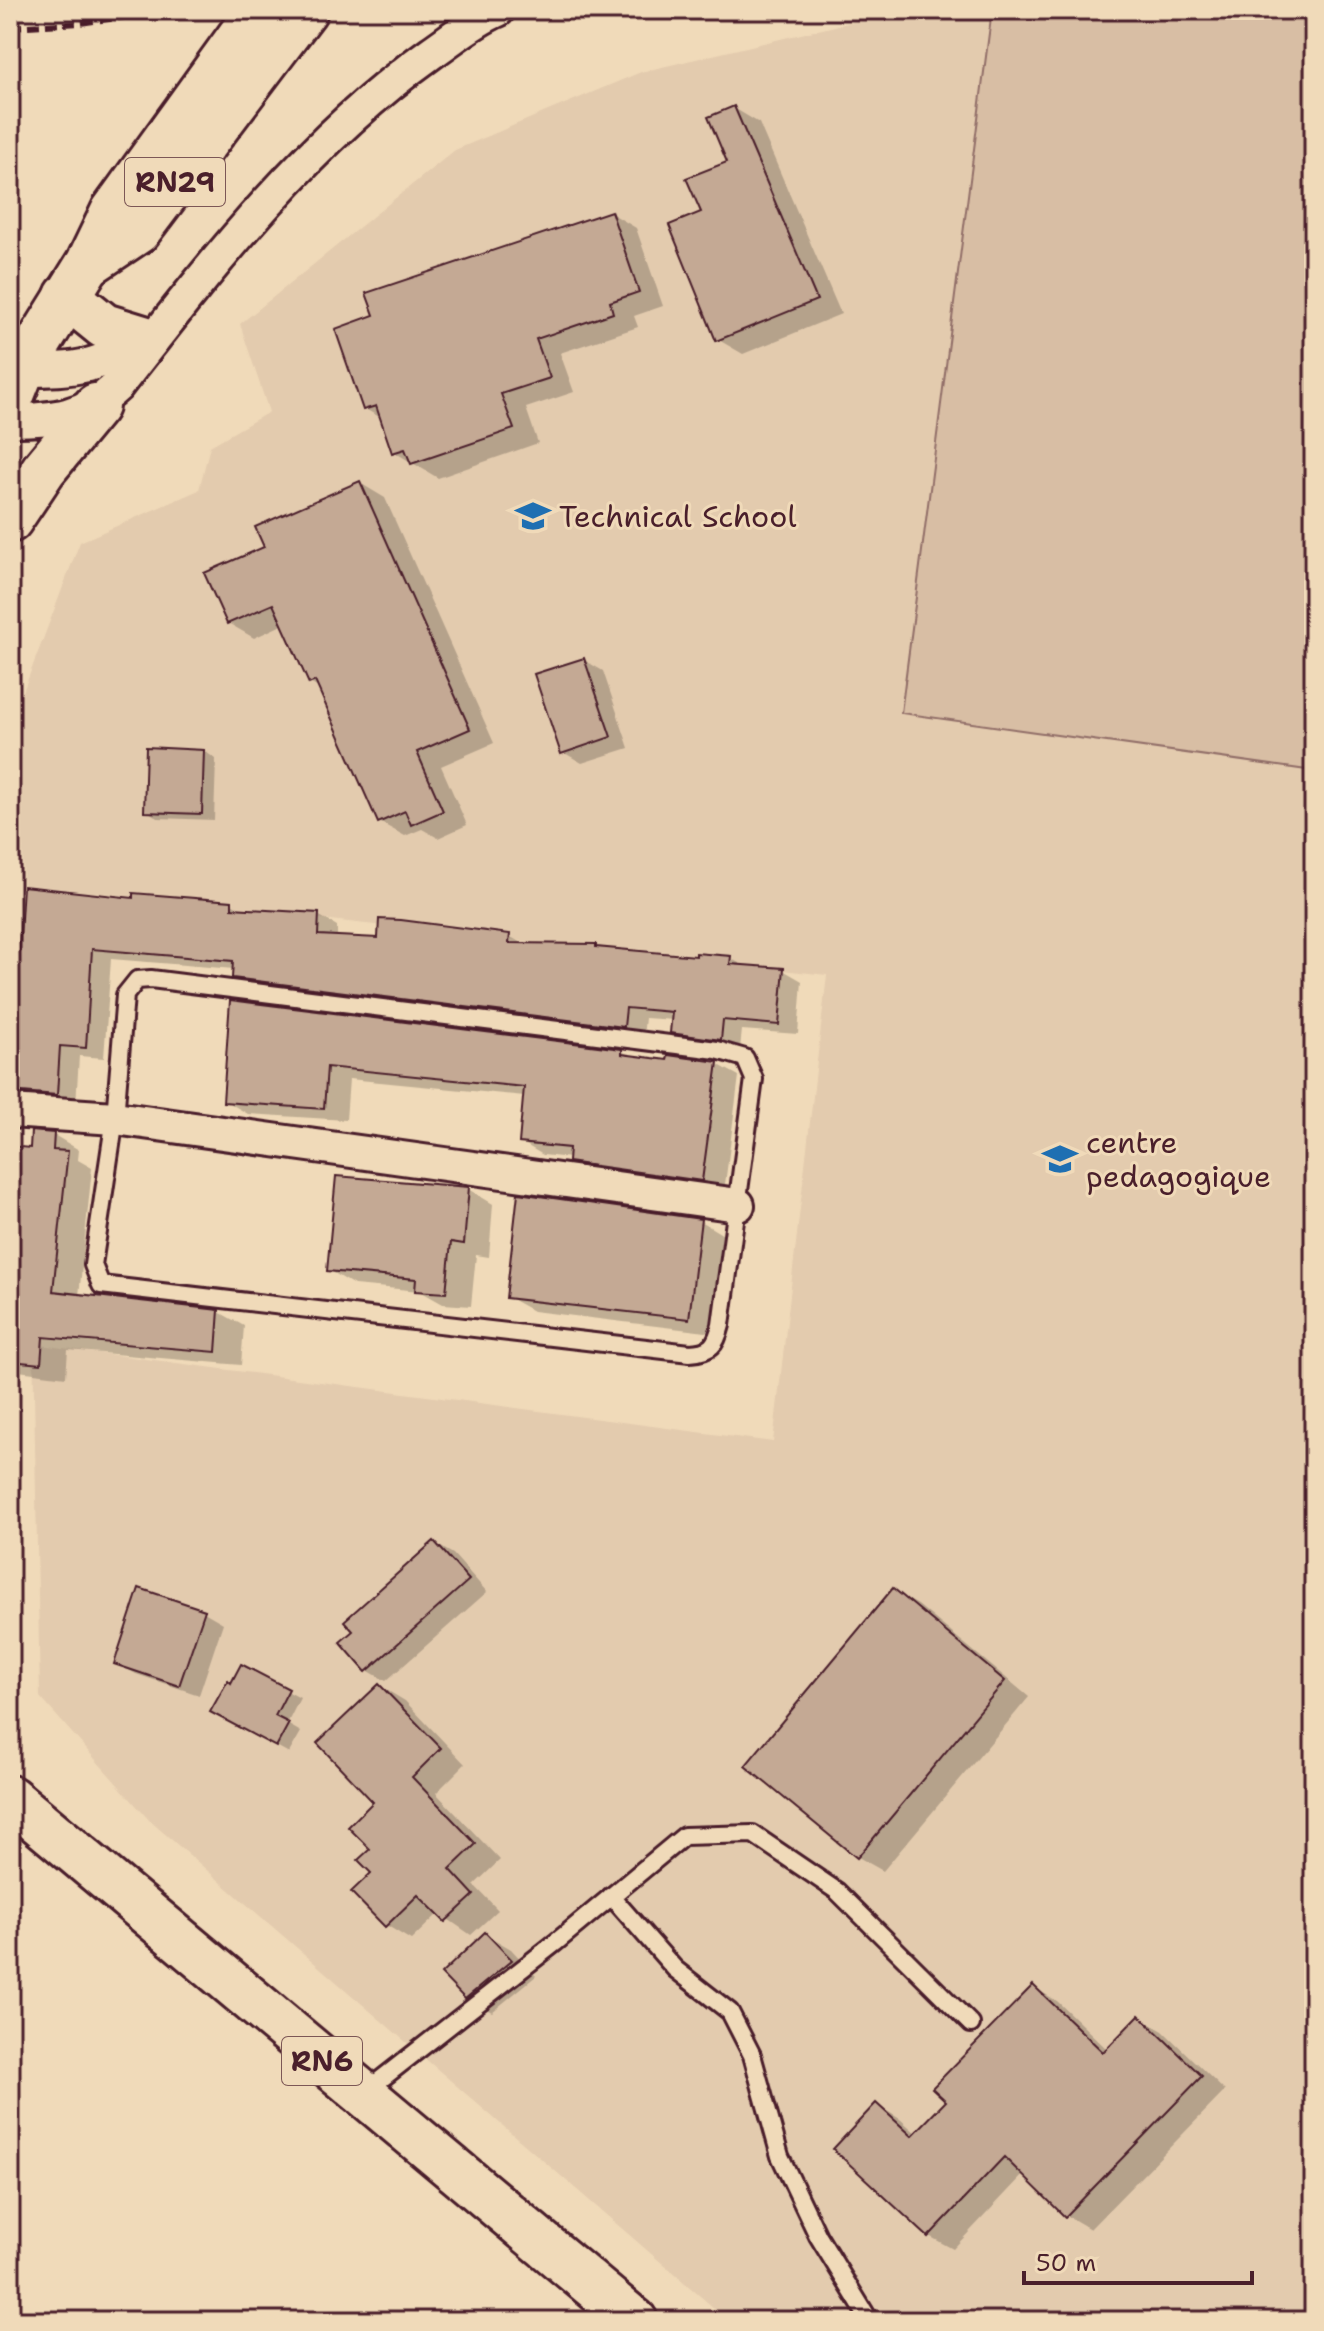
<svg xmlns="http://www.w3.org/2000/svg" width="1324" height="2331" viewBox="0 0 1324 2331" font-family="'Shantell Sans',sans-serif">
<style>
.built{fill:#e3cbae}
.green{fill:#d8bea4;stroke:#916e68;stroke-width:2}
.shadow{fill:#0003}
.building{fill:#c4a994;stroke:#4a1f2b;stroke-width:2}
.lines{fill:none;stroke-linecap:round;stroke-linejoin:round}
.service-casing{stroke:#4a1f2b;stroke-width:22}
.minor-casing{stroke:#4a1f2b;stroke-width:38}
.primary-casing{stroke:#4a1f2b;stroke-width:50}
.trunk-casing{stroke:#4a1f2b;stroke-width:50}
.service{stroke:#f0dab9;stroke-width:16}
.minor{stroke:#f0dab9;stroke-width:32}
.primary{stroke:#f0dab9;stroke-width:44}
.trunk{stroke:#f0dab9;stroke-width:44}
.rail{stroke:#4a1f2b;stroke-width:6;stroke-dasharray:12 6;stroke-linecap:butt}
.labels{text-anchor:middle;dominant-baseline:central;stroke-width:6;stroke-linejoin:round;paint-order:stroke}
.shield{fill:#f0dab9;stroke:#7c5756;stroke-width:2}
.shield-label{font-size:28px;font-weight:bold;fill:#4a1f2b}
.poi-label{font-size:30px;fill:#4a1f2b;stroke:#f0dab9;text-anchor:start}
</style>
<rect width="100%" height="100%" fill="#f0dab9"/>
<filter id="ink" filterUnits="userSpaceOnUse"><feTurbulence type="fractalNoise" baseFrequency=".0125" numOctaves="2"/><feDisplacementMap in="SourceGraphic" scale="16" xChannelSelector="R" yChannelSelector="G"/><feConvolveMatrix kernelMatrix="1 2 1 2 8 2 1 2 1" color-interpolation-filters="sRGB"/></filter>
<g filter="url(#ink)">
<path class="built" d="M902,10H1314V2321H729L150,1821L40,1697L33,1344L773,1442L827,975L23,886L21,697L80,542L199,490L210,446L269,412L240,324L455,150L641,72Z"/>
<path class="green" d="M992,10H1314V771L901,713Z"/>
<g class="shadow">
<path d="M734,108L759,123L841,314L743,354L717,339L703,214L729,163Z"/>
<path d="M611,213L636,228L663,306L634,316L638,327L560,353L574,392L526,408L538,443L438,478L394,452L383,419L365,409L376,316Z"/>
<path d="M360,483L385,498L494,743L441,766L467,825L438,838L422,829L405,836L379,822L320,689L310,683L284,624L254,638L228,623L267,548Z"/>
<path d="M584,660L603,671L629,748L582,763L563,752Z"/>
<path d="M204,751L216,759L214,820L158,818L146,810Z"/>
<path d="M25,888L135,901L232,903L244,911L318,915L337,926V938L509,936L525,945L595,946L698,959L730,958L746,967L783,970L802,981L798,1034L742,1030L740,1049L692,1043L672,1032L674,1020L645,1018L643,1037L253,988L234,977V969L111,959L104,1058L79,1056L76,1105L30,1101L11,1090Z"/>
<path d="M232,1002L622,1051L634,1058L717,1064L739,1076L724,1192L592,1174L570,1161V1158L543,1155L521,1142L525,1096L349,1079L346,1120L248,1114L226,1101Z"/>
<path d="M54,1135L79,1150L78,1160L92,1168L79,1296L219,1312L244,1326L241,1365L68,1350L66,1377L10,1370V1148L32,1150Z"/>
<path d="M468,1189L493,1204L489,1257L476,1255L471,1306L443,1304L420,1291L354,1285L329,1270Z"/>
<path d="M700,1221L725,1236L714,1333L533,1311L508,1297Z"/>
<path d="M434,1543L453,1554L487,1592L386,1681L367,1670Z"/>
<path d="M893,1591L918,1605L1029,1697L883,1871L858,1857Z"/>
<path d="M204,1612L223,1623L199,1695L136,1674L116,1663Z"/>
<path d="M242,1667L300,1698L287,1724L301,1732L289,1753L213,1711Z"/>
<path d="M380,1686L405,1701L465,1764L436,1793L500,1860L474,1885L498,1910L471,1935L439,1913L411,1940L386,1925L374,1873L373,1849Z"/>
<path d="M485,1934L511,1949L536,1976L492,2012L466,1998Z"/>
<path d="M1033,1987L1057,2001L1108,2050L1139,2017L1163,2031L1225,2091L1090,2229L1066,2215L1024,2174L953,2249L929,2236L836,2148L877,2105L900,2119L917,2134L948,2101Z"/>
</g>
<g class="building">
<path d="M734,106L817,300L716,341L669,225L701,212L686,178L727,162L708,117Z"/>
<path d="M611,211L639,292L610,302L613,313L536,339L550,378L501,394L514,429L411,464L405,449L392,453L376,406L363,410L335,329L374,315L366,293Z"/>
<path d="M360,481L470,729L417,752L443,811L411,825L405,811L378,823L315,681L309,684L273,604L227,624L204,573L264,547L255,527Z"/>
<path d="M584,658L611,737L561,754L534,674Z"/>
<path d="M146,747L204,750L202,814L144,812Z"/>
<path d="M23,886L133,898V893L232,901V908L319,913L318,935L378,938L379,919L401,920L510,934L509,943L596,944V947L696,956V953L731,956L730,964L784,968L779,1025L723,1020L721,1040L670,1033L672,1012L626,1008L624,1027L232,978L233,961L92,949L86,1048L60,1046L57,1095L10,1091Z"/>
<path d="M230,1000L622,1049V1054L667,1060L668,1055L718,1062L702,1181L568,1162L569,1148L519,1143L524,1087L327,1067L324,1109L223,1102Z"/>
<path d="M31,1131L54,1133L53,1150L68,1151L53,1291L219,1310L216,1352L43,1337L41,1364L10,1361V1146L30,1148Z"/>
<path d="M336,1176L469,1187L464,1244L451,1242L446,1293L415,1291L416,1279L327,1271Z"/>
<path d="M518,1193L701,1219L689,1319L506,1298Z"/>
<path d="M434,1541L469,1580L366,1672L340,1642L353,1631L344,1621Z"/>
<path d="M139,1588L205,1610L179,1686L114,1664Z"/>
<path d="M893,1588L1005,1681L857,1858L745,1766Z"/>
<path d="M241,1664L289,1689L275,1716L289,1723L276,1747L210,1712L228,1680L231,1683Z"/>
<path d="M379,1684L441,1748L412,1777L476,1844L450,1869L474,1895L445,1922L418,1895L385,1927L351,1892L371,1873L358,1860L370,1849L348,1827L373,1802L317,1743Z"/>
<path d="M485,1932L512,1960L465,1999L441,1974Z"/>
<path d="M1033,1985L1103,2052L1139,2015L1202,2076L1065,2217L1004,2157L928,2237L833,2149L876,2103L912,2136L946,2101L932,2088Z"/>
</g>
<g class="lines">
<g class="service-casing">
<g id="service">
<path d="M151,979L717,1050L745,1058L754,1079L721,1325C716,1345 711,1352 690,1353L101,1285L93,1265L115,1118L125,995L137,980Z"/>
<path d="M611,1896L675,1969L730,2012L752,2055L780,2156L818,2236L870,2321"/>
<path d="M366,2091L555,1943L684,1836L753,1834L837,1891L971,2024"/>
</g>
</g>
<g class="minor-casing">
<g id="minor">
<path d="M22,370C76,370 100,368 145,337"/>
<path d="M10,420C55,420 84,417 117,386C211,266 306,142 431,53C453,38 474,20 498,10"/>
<path d="M10,1111L115,1118L738,1205"/>
</g>
</g>
<g class="primary-casing">
<path id="primary" d="M10,1798L635,2321"/>
</g>
<g class="trunk-casing">
<g id="trunk">
<path d="M90,263L138,231L305,10"/>
<path d="M67,296L104,326L143,338"/>
<path d="M10,400L22,370L88,264L113,212L259,10"/>
<path d="M10,520L44,469L96,406"/>
</g>
</g>
<use href="#service" class="service"/>
<use href="#minor" class="minor"/>
<use href="#primary" class="primary"/>
<use href="#trunk" class="trunk"/>
<path class="rail" d="M10,27L80,23L176,10"/>
</g>
</g>
<defs>
<g id="university-bare" transform="scale(2.76)"><path d="M0-5L7-2L0 1L-7-2ZM-4 1L0 2.5L4 1V4Q0 6-4 4Z" fill="#1f6fb2" stroke="#f0dab9" stroke-width="2.5" paint-order="stroke"/></g>
</defs>
<g fill-rule="evenodd">
<use href="#university-bare" x="533" y="516"/>
<use href="#university-bare" x="1060" y="1159"/>
</g>
<g class="labels">
<g class="shield">
<rect x="125" y="158" width="100" height="48" rx="6"/>
<rect x="282" y="2037" width="80" height="48" rx="6"/>
</g>
<g class="shield-label">
<text x="175" y="182">RN29</text>
<text x="322" y="2061">RN6</text>
</g>
<g class="poi-label">
<text x="559" y="516">Technical School</text>
<text x="1086" y="1142">centre<tspan x="1086" dy="34">pedagogique</tspan></text>
</g>
</g>
<rect width="1324" height="2331" fill="none" stroke="#f0dab9" stroke-width="40"/>
<rect x="20" y="20" width="1284" height="2291" fill="none" stroke="#4a1f2b" stroke-width="3" filter="url(#ink)"/>
<path d="M1024 2271v12h228v-12" fill="none" stroke="#4a1f2b" stroke-width="4"/>
<text x="1036" y="2271" font-size="24" fill="#4a1f2b" stroke="#f0dab9" stroke-width="6" paint-order="stroke">50 m</text>
</svg>
